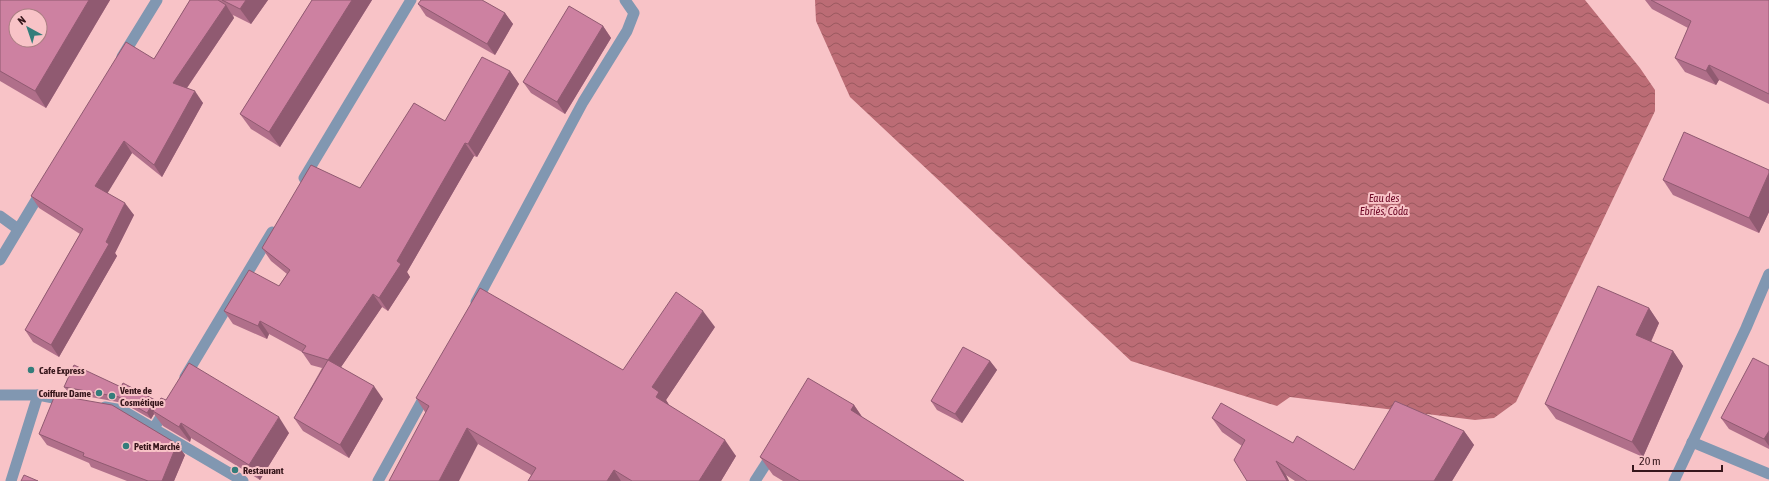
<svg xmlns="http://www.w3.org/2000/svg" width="1769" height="481" viewBox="0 0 1769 481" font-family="'Asap Condensed',sans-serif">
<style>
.water{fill:url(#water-waves)}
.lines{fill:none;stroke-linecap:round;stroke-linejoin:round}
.minor{stroke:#8197b1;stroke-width:11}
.wall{fill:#b06f8a}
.shaded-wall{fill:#905a71}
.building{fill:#cd81a1;stroke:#905a71;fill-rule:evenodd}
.poi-dot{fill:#347d7b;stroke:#f8c3c7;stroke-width:1.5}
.labels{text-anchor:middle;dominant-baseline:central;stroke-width:4;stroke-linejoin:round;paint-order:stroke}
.poi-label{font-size:10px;font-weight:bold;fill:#36161b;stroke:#f8c3c7;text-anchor:start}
.water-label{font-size:11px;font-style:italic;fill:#6d0725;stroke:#f8c3c7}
</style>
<defs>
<pattern id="water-waves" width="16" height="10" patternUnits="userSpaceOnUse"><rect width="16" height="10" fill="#bc6c75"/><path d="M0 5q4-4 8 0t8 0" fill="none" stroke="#9a585f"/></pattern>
</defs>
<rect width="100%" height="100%" fill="#f8c3c7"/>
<path class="water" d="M815,0H1585L1640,68L1655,90V111L1516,402L1494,418L1475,420L1290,397L1277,406L1131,361L850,97L816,21Z"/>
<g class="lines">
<g class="minor">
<path d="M122,57L157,0"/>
<path d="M304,178L411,0"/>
<path d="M0,216L18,229"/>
<path d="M0,260L42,190"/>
<path d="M476,302L583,102L627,31L634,13L625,0"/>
<path d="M185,377L272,232"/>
<path d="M0,395H38L69,401"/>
<path d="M105,407L122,410L243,481"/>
<path d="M154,428L167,407"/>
<path d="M1692,442L1769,474"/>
<path d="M11,481L38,395"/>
<path d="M378,481L427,392"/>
<path d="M755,481L773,453"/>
<path d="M1674,481L1746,328L1769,274"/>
</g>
</g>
<g class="wall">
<path d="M0,0H110L46,108L0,81Z"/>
<path d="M190,0H268L251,24L233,15L234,18L187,88L203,103L162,177L132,153L107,193L134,215L115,253L117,256L59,357L33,342L25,330L80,234L39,208L31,196L154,59Z"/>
<path d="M312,0H372L280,147L251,129L240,114Z"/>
<path d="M1645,0H1769V104L1719,80L1716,85L1685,72L1675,58L1688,28L1652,9Z"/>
<path d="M418,4L505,13L513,24L495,55L426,16Z"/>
<path d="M603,26L611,38L565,114L531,93L523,82Z"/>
<path d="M510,71L519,84L477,157L474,156L407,272L410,277L388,311L382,307L341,367L383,399L349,458L303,431L294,418L322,368L311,365L302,352L269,334L267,339L233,324L224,311L279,286L287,274L271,261L262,248L360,188L445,121Z"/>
<path d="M1769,170V212L1759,233L1673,195L1663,180Z"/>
<path d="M1649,308L1659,323L1651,342L1673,351L1683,366L1643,457L1556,419L1545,404Z"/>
<path d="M715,327L666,400L669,405L736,456L721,481H528L531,475L478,444L425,412L416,398L623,370Z"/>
<path d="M990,361L997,370L962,423L937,410L931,401Z"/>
<path d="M1769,366V449L1729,429L1721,418Z"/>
<path d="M64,387H121L155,400L157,404L166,400L289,433L260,480L191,438L190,442L163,426L154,414L151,419L123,403L69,393Z"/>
<path d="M854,405L863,418L964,481H783L773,475L760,457Z"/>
<path d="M1212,418L1293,443L1354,470L1464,431L1474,445L1452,481H1295L1286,475L1289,481H1247L1242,446L1222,432Z"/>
<path d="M39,434L185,455L174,481H127L91,467L89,463L47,445Z"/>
</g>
<g class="shaded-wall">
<path d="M89,0H110L46,108L35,91Z"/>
<path d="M246,0H268L251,24L240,9Z"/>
<path d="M352,0H372L280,147L269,132Z"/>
<path d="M226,5L234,18L182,95L173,83Z"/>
<path d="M505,13L513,24L495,55L487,44Z"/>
<path d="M603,26L611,38L565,114L557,102Z"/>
<path d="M1709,65L1719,80L1716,85L1706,71Z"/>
<path d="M510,71L519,84L477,157L468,144Z"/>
<path d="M195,91L203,103L162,177L154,165Z"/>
<path d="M124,141L132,153L104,199L95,186Z"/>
<path d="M465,143L474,156L407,272L410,277L388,311L379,298L397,261Z"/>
<path d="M1769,173V212L1759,233L1749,218Z"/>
<path d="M125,203L134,215L115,253L117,256L59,357L51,345L106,242Z"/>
<path d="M373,294L382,307L337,373L328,360Z"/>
<path d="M1649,308L1659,323L1647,350L1636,335Z"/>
<path d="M703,311L715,327L666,400L671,408L656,397L652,387Z"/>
<path d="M260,321L269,334L267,339L258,326Z"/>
<path d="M1673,351L1683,366L1643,457L1632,442Z"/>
<path d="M990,361L997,370L962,423L955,414Z"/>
<path d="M374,386L383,399L349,458L340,445Z"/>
<path d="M155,400L159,406L153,411L154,414L151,419L147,413Z"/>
<path d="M854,405L866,423L851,410Z"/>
<path d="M279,417L289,433L260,480L249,465Z"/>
<path d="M181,423L191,438L190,442L179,427Z"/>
<path d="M467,428L478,444L459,481H439Z"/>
<path d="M1464,431L1474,445L1452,481H1434Z"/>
<path d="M1769,431V446L1764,439Z"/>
<path d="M725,440L736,456L721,481H699Z"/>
<path d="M177,444L185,455L174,481H162Z"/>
<path d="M1276,461L1286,475L1289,481H1287Z"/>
<path d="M614,470L621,481H607Z"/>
</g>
<g class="building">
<path d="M0,0H89L35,91L0,71ZM16,16H40V40H16Z"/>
<path d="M190,0H218L226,5L173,83L195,91L154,165L124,141L95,186L125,203L106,242L109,244L51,345L25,330L83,229L31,196L126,42L154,59Z"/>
<path d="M222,0H246L240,9Z"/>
<path d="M312,0H352L269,132L240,114Z"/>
<path d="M421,0H482L505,13L487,44L418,4Z"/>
<path d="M1651,0H1769V94L1709,65L1706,71L1675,58L1691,21Z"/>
<path d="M569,6L603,26L557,102L523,82Z"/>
<path d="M482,57L510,71L468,144L465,143L397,261L401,264L379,298L373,294L328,360L374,386L340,445L294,418L328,360L302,352L306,346L260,321L258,326L224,311L249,270L279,286L290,270L262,248L311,165L360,188L414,103L445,121Z"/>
<path d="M1684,132L1769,170V173L1749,218L1663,180Z"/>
<path d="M1598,286L1649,308L1636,335L1673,351L1632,442L1545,404Z"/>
<path d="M480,288L623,370L676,292L703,311L652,387L659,392L656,397L725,440L699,481H632L614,470L607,481H528L536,468L467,428L439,481H389L429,406L416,398Z"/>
<path d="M963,347L990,361L955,414L931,401Z"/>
<path d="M1753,358L1769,366V431L1764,439L1721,418Z"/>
<path d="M189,363L279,417L249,465L181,423L179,427L153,411L161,398L166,400Z"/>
<path d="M74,365L121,387L123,383L155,400L147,413L119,397L64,387Z"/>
<path d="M808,378L854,405L851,410L964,481H800L760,457Z"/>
<path d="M55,395L112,405L177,444L162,481H148L83,456L84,453L39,434Z"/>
<path d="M1395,401L1464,431L1434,481H1307L1276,461L1287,481H1247L1234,460L1245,440L1212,418L1221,403L1293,443L1297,436L1354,470Z"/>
<path d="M24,475L38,481H21Z"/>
</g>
<g class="poi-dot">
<circle cx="31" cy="370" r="4"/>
<circle cx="99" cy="393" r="4"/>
<circle cx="112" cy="396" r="4"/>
<circle cx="126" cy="446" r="4"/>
<circle cx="235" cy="470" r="4"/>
</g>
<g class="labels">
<g class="poi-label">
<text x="39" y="370">Cafe Express</text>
<text x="120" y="390">Vente de<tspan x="120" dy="12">Cosmétique</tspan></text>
<text x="91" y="393" text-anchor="end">Coiffure Dame</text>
<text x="134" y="446">Petit Marché</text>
<text x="243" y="470">Restaurant</text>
</g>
<g class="water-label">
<text x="1384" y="198">Eau des<tspan x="1384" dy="13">Ebriés, Côda</tspan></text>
</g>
</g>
<g transform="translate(28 28) rotate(320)"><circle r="19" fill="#f8c3c7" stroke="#aa7e82"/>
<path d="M0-3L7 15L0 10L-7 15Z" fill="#347d7b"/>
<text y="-6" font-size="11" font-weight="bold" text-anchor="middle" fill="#36161b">N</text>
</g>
<path d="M1633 465v6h89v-6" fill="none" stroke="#36161b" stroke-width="2"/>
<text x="1639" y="465" font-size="12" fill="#36161b" stroke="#f8c3c7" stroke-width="3" paint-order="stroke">20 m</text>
</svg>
